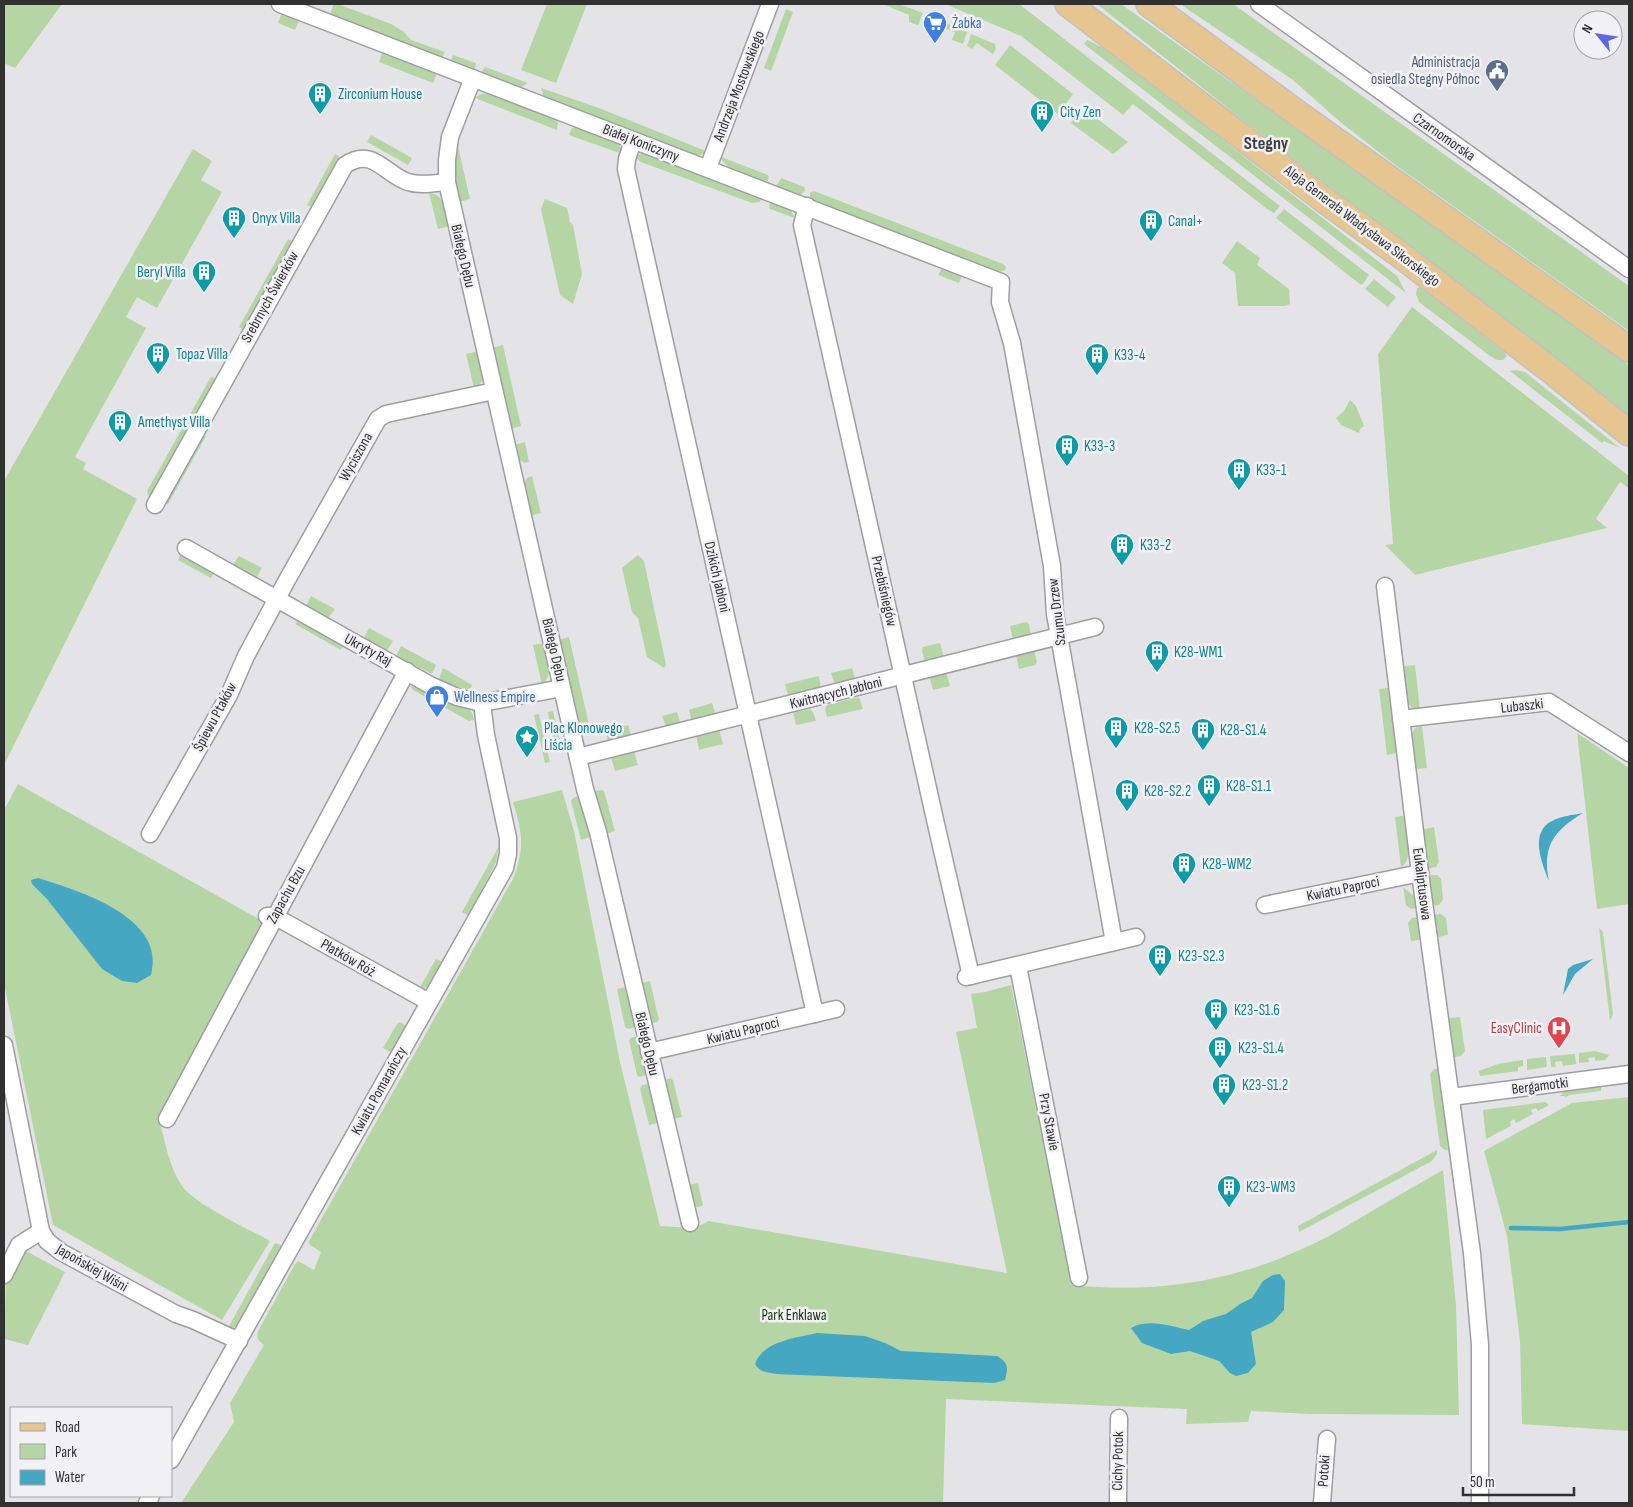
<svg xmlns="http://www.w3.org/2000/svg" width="1633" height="1507" viewBox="0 0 1633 1507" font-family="'Sofia Sans Condensed',sans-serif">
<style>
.green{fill:#b5d5a5}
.water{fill:#45a7c2}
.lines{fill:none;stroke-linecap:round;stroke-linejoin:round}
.stream{stroke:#45a7c2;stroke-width:4.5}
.street-casing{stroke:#9e9ea2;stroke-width:19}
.primary-casing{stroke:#c1c1c2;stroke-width:28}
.street{stroke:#fff;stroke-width:16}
.primary{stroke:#e6c591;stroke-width:25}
.labels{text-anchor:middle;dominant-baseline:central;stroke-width:5;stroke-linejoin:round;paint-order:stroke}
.shop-label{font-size:15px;fill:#366cbe;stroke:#f1f1f5;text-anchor:start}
.service-label{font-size:15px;fill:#4e5e75;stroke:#f1f1f5;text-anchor:end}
.street-label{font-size:15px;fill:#313132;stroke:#f1f1f5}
.culture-label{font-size:15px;fill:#0d838f;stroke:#f1f1f5;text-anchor:start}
.health-label{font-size:15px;fill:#be3a42;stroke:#f1f1f5;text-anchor:end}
.park-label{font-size:15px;fill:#193407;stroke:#f1f1f5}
.quarter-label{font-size:18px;font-weight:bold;fill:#3e3e41;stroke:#f1f1f5}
</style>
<rect width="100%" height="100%" fill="#e4e4e8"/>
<g class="green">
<path d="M4,4H62L15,68L4,63Z"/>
<path d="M334,4H338L391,24L404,32L411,40L445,52L441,60L331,17L330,14Z"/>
<path d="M547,4H587L556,83L521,70Z"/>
<path d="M886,4H899L923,13L918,25L909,22V15L885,5Z"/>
<path d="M945,4H1019L1280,206L1274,213L1267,209L1133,104L1123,115L1021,36Z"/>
<path d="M1097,4H1121L1629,365V418L1589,386L1234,113Z"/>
<path d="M1180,4H1233L1629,286V331L1394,164L1339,121L1293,80Z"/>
<path d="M786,9L793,12L771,71L764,68Z"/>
<path d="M284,14L300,19L295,30L278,23L281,15Z"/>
<path d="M933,18L967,32L963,44L952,40L955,32L938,26L935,33L929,30Z"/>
<path d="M971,34L995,44L996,49L993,54L977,43L972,49L967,46Z"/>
<path d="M1087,40L1122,57L1196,115L1224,141L1397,276L1406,293L1084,44Z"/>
<path d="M1010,45L1073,94L1058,114L995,65Z"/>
<path d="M383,51L437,73L433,83L379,62Z"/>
<path d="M453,55L476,63L474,72L450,63Z"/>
<path d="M485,67L528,83L520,88L480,74Z"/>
<path d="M541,88L599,108L706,151L698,157L544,98Z"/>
<path d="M490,93L554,118L558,122L557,130L475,98L481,94Z"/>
<path d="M1083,108L1128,142L1113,154L1071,123Z"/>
<path d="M577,126L617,142L621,148L622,154L569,135L572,128Z"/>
<path d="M371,135L412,158L408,165L367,142Z"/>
<path d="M457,142L470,199L459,202L454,161Z"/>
<path d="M193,149L212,161L201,180L222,192L157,308L137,297L126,317L146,328L75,457L86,463L83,469L137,499L4,765V481Z"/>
<path d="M642,153H647L762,196L760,202L752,203L641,162L634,157Z"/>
<path d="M335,154L341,158L313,208L307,205Z"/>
<path d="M719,156L768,175L769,177L767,183C749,177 729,173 719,156Z"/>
<path d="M781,178L804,187L805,190L800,196L776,187Z"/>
<path d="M814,191L1003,264L1006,267L1005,270L1000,272L810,199V193Z"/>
<path d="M429,193C446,194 446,213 450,226L438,229Z"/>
<path d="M545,199L567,208L570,222L573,225L582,274L573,304L560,295L541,209Z"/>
<path d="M771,200C782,204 790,207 795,218L770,209L769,206Z"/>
<path d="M1284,209L1369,275L1363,284L1361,285L1276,218Z"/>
<path d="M288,239L294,242L244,330L239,327Z"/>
<path d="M1237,241L1260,258L1257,265L1289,289L1290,304L1285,306H1238L1235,273L1222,263Z"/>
<path d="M946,267L963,273L959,283L938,275L941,270Z"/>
<path d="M1374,279L1396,297L1388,307L1365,289Z"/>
<path d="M1420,287L1505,353L1507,356L1503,360H1497L1490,356L1419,302L1416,294L1417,288Z"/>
<path d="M1412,307L1629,476V488L1620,482L1596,519L1607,528L1415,575L1385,545L1393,544L1378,354Z"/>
<path d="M503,345L521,426L509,429L491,348Z"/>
<path d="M479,351C482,364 490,381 474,388L466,354Z"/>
<path d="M1516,370L1525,372L1620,448L1604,441L1602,443L1510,371Z"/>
<path d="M211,377L217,379L151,497L148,495L147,491Z"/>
<path d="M1350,400L1356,406L1364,426L1360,429L1359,433L1341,425L1336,418L1344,411Z"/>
<path d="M203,436H206L168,504H165L162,502Z"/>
<path d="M525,442L529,462L525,463L518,459L513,445Z"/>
<path d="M532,476L541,513L529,516L523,485L527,478Z"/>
<path d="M181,554L211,571L213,574L211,578L178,560Z"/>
<path d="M638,555L644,561L666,665L664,668L647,657L638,618L632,612L622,568Z"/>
<path d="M239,556L262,568L255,580L234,568V563Z"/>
<path d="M311,596L335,609L328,618L306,606Z"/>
<path d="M298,620L343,645L341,650L295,624Z"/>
<path d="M1026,622L1029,624L1031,635L1013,640L1010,626Z"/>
<path d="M369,628L393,641L387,651L364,638Z"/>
<path d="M569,637L590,729L579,731L558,640Z"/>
<path d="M545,643C548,658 555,673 542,685L533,645Z"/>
<path d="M940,643L944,657L925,662L922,650L923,647Z"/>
<path d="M401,646L436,665L432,674L396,656Z"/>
<path d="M1034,649L1037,662L1035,665L1019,669L1016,655Z"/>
<path d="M1415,665L1420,710L1413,709L1408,703L1403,668L1405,666Z"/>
<path d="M443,668L472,685L470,690L451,685L439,679Z"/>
<path d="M852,668L855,679L835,684L831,673Z"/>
<path d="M946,672L950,686L933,690L929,676Z"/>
<path d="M819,676L821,689L788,695L785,684Z"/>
<path d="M410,686L416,687L445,702L470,710L473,715L474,720L469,721L413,690Z"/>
<path d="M1388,688L1397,753L1387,755L1379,689Z"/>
<path d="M859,697L863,709L827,717L825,709L827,705Z"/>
<path d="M712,703L716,716L692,723L689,710Z"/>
<path d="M810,709L813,712L816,721L796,725L793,713Z"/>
<path d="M553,711L562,750L556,751L548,712Z"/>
<path d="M677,712L681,726L668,728L665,724L662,716Z"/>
<path d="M539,714L550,762L545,763L534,715Z"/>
<path d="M628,725L632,738L609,744L605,731Z"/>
<path d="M1422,726L1427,768L1417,769L1411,736L1415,728Z"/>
<path d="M719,729L723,744L699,750L696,735Z"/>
<path d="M1577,733L1629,768V904L1597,909Z"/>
<path d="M634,751L638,765L615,771L611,757Z"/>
<path d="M18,784L264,922L159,1120C165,1141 169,1167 182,1186C195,1204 248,1229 270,1241L222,1320L53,1225L4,983V810Z"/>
<path d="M562,790L574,831L620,1062L660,1226L694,1228L709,1221L714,1222L1007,1273L956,1032L977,1028L971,994L985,992L1011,985L1072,1285C1159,1294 1238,1281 1317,1242C1332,1235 1346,1226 1360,1218C1387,1202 1415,1186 1443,1170L1456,1306L1459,1415L1310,1414L1251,1411L1248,1422L1186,1424L1187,1409L946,1399L943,1503H181L234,1422L230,1403L264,1345C258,1340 256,1338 258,1331L295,1264L298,1261L314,1270L321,1252L310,1245L309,1241L514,877C525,846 522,832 513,802Z"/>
<path d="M601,790L604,791L615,831L606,834L595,791Z"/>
<path d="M579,796L590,837L581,840L571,801L573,798Z"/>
<path d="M1402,816L1405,818C1406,833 1415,858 1401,867L1395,817Z"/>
<path d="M1434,827L1439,862L1436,867L1428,869L1423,830L1424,829Z"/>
<path d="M499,846L496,862L469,916L462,912Z"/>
<path d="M1428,875H1437L1441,879L1443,900L1439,905L1432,906Z"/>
<path d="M1403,887L1414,896L1416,908L1411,909L1406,905Z"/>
<path d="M1441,914L1446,918L1448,935L1438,937L1434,915Z"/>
<path d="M1417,917L1420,937L1419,940L1411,941L1408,923L1412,918Z"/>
<path d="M1599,928L1603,932L1613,1014L1610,1021Z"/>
<path d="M436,959L443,962C437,973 433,989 419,989Z"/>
<path d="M650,981L659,1020L657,1022L650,1024L641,983Z"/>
<path d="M625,987L635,1027L628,1029L625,1027L617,989Z"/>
<path d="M1460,1017L1465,1051L1461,1056L1454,1057L1449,1020L1450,1018Z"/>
<path d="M400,1022L408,1027L392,1053L383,1048L397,1024Z"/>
<path d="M637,1036L646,1075L639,1077L637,1075L629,1040L631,1038Z"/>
<path d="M1595,1051L1609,1055L1605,1060L1595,1061V1057L1588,1058L1589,1062L1579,1063V1053Z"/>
<path d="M1575,1054L1576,1064L1563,1066L1562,1061L1555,1062L1556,1067H1551L1550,1056Z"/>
<path d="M1546,1057L1547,1067L1527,1070V1059Z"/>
<path d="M1523,1060V1066L1518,1067V1071L1480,1076L1479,1071L1498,1064Z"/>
<path d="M1439,1068L1448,1150H1445L1440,1146L1430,1074L1434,1069Z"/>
<path d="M671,1078L673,1080L682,1117L673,1119L664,1080Z"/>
<path d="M648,1084L658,1123L649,1125L640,1089L642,1085Z"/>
<path d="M1601,1085V1091L1570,1095L1565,1097V1096H1560L1565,1090Z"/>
<path d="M1629,1097V1431L1522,1424L1520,1341L1507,1236L1484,1151L1572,1103Z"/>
<path d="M1545,1102L1549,1105L1538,1111L1536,1108L1531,1110L1533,1114L1516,1123L1514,1119L1510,1122L1511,1126L1486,1139L1483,1110Z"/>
<path d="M1437,1150V1154L1432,1161L1299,1232L1298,1226Z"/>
<path d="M698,1183L703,1206L696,1207L694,1206L689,1185Z"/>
<path d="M275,1243L281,1245L282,1249L239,1326L231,1328H228Z"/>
<path d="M24,1250L65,1272L28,1345L4,1339L6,1284Z"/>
</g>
<g class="water">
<path d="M1583,813C1553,831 1542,847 1549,881C1542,864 1529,832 1552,821C1561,816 1573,815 1583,813Z"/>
<path d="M38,878C79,891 167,917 151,975L137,983L122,981L102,969L47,899L32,884L31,880Z"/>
<path d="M1593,959L1575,974L1563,995L1568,969L1573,965Z"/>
<path d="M1280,1274L1285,1281L1284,1310L1273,1322L1251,1332L1256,1364L1248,1373L1236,1376L1230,1373L1219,1361L1190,1351L1171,1354L1142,1343L1131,1328C1148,1318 1171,1326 1189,1330L1203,1321L1226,1314L1240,1304L1252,1298L1263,1281L1273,1275Z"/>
<path d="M817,1333L865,1336L885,1343L901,1351L997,1356C1009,1363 1008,1368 1005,1380L994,1383L776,1374C767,1372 760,1373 755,1364C763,1341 796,1338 817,1333Z"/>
</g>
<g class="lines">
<path class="stream" d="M1511,1228L1560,1229L1629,1222"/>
<g class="street-casing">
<g id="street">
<path d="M280,4C520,97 761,188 1001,282L1000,302L1012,343L1052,566L1055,614L1059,636L1114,942"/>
<path d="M1259,4L1629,269"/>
<path d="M473,78L450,137L447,160V182L585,789L598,832L690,1223"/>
<path d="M633,141L627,159L626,169L815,1014"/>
<path d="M708,168L770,4"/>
<path d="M807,206L802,225L936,824L971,976"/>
<path d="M155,505L345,165C373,146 385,175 408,182C420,186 434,183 447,182"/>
<path d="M186,548L430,685L457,697L482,703L562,688"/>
<path d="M1385,586L1420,873L1472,1253L1480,1345V1503"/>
<path d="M1401,719L1549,702L1629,753"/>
<path d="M578,757L1095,627"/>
<path d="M150,834L229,695L246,656L287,580L378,419L386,414L494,391"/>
<path d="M1265,905L1420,873"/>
<path d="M267,916H274L429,1002"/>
<path d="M1018,966L1079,1278"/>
<path d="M966,977L1136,937"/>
<path d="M4,1045L41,1231L47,1241L61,1252L176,1314L193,1320L239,1341"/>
<path d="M649,1052L836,1009"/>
<path d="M1451,1097L1629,1074"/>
<path d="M167,1119L407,671"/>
<path d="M4,1275L19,1245L41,1231"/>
<path d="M171,1460L505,868L508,854V838L486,735L482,703"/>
<path d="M147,1503L151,1496"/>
<path d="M1118,1503L1119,1418"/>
<path d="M1322,1503L1327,1439"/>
</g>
</g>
<g class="primary-casing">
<g id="primary">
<path d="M1068,4L1327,202L1399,254L1553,372L1629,433"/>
<path d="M1149,4L1301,116L1629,349"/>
</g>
</g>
<use href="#street" class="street"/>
<use href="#primary" class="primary"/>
</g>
<defs>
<g id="supermarket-pin" transform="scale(1.25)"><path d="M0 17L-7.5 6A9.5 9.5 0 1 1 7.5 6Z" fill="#3f7fe0" stroke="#f1f1f5"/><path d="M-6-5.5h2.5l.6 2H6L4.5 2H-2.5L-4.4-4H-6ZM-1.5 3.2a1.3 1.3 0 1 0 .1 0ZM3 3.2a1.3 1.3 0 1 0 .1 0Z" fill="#fff"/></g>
<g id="civic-pin" transform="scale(1.25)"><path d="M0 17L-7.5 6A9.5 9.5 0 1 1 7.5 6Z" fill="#5c6f8a" stroke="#f1f1f5"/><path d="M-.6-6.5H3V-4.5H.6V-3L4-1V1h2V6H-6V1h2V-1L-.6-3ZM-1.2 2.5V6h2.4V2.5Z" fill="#fff"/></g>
<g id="building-pin" transform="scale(1.25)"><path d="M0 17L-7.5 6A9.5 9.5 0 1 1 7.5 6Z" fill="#0f9aa8" stroke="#f1f1f5"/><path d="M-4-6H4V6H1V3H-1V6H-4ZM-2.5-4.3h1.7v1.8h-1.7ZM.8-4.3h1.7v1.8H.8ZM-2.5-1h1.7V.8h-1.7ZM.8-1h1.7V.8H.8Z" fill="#fff"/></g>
<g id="shop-pin" transform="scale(1.25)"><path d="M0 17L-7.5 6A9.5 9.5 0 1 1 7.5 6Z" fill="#3f7fe0" stroke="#f1f1f5"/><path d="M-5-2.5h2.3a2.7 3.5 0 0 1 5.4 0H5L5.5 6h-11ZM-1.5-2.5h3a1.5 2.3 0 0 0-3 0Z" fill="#fff"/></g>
<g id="sight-pin" transform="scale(1.25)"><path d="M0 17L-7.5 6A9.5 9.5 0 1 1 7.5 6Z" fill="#0f9aa8" stroke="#f1f1f5"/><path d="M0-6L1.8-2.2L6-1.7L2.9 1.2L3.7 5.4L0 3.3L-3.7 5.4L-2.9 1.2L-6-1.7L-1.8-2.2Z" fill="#fff"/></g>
<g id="hospital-pin" transform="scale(1.25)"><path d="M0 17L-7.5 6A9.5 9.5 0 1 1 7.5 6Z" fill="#e0444e" stroke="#f1f1f5"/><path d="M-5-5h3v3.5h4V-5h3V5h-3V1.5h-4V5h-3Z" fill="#fff"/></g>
</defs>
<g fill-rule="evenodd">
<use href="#supermarket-pin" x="935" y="23"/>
<use href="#civic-pin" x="1497" y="71"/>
<use href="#building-pin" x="320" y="94"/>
<use href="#building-pin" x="1042" y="112"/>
<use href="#building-pin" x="234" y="218"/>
<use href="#building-pin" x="1151" y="221"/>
<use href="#building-pin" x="204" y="272"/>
<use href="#building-pin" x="158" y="354"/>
<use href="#building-pin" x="1097" y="355"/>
<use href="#building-pin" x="120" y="422"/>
<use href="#building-pin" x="1067" y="446"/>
<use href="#building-pin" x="1239" y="470"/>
<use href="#building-pin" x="1122" y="545"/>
<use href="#building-pin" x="1157" y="652"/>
<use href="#shop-pin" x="437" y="697"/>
<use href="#building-pin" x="1116" y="728"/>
<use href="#building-pin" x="1203" y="730"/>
<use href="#sight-pin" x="527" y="737"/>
<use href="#building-pin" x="1209" y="786"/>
<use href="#building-pin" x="1127" y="791"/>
<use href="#building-pin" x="1184" y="864"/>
<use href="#building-pin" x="1160" y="956"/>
<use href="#building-pin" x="1216" y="1010"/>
<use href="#hospital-pin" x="1559" y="1028"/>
<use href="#building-pin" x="1220" y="1048"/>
<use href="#building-pin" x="1224" y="1085"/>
<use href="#building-pin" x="1229" y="1187"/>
</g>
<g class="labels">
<g class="shop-label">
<text x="952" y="23">Żabka</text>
<text x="454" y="697">Wellness Empire</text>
</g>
<g class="service-label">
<text x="1480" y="62">Administracja<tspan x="1480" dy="17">osiedla Stegny Północ</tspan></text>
</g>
<g class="street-label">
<text transform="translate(739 86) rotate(-69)">Andrzeja Mostowskiego</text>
<text transform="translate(1444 137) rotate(35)">Czarnomorska</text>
<text transform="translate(641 143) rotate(21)">Białej Koniczyny</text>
<text transform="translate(1362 226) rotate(37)">Aleja Generała Władysława Sikorskiego</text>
<text transform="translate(463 256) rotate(77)">Białego Dębu</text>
<text transform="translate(270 297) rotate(-61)">Srebrnych Świerków</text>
<text transform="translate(356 457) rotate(-61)">Wyciszona</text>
<text transform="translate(717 577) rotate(77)">Dzikich Jabłoni</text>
<text transform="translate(884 591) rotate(77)">Przebiśniegów</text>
<text transform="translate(1057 612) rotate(-97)">Szumu Drzew</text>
<text transform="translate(368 650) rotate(29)">Ukryty Raj</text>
<text transform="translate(554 650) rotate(77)">Białego Dębu</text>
<text transform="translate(836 693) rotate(-14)">Kwitnących Jabłoni</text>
<text transform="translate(1522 706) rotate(-6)">Lubaszki</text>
<text transform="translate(215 717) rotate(-62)">Śpiewu Ptaków</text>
<text transform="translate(1422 884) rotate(83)">Eukaliptusowa</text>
<text transform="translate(1343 889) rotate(-12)">Kwiatu Paproci</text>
<text transform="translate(286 895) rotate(-61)">Zapachu Bzu</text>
<text transform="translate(348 958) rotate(30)">Płatków Róż</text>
<text transform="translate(743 1031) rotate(-14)">Kwiatu Paproci</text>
<text transform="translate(647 1044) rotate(77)">Białego Dębu</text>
<text transform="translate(1540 1086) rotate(-7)">Bergamotki</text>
<text transform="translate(379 1091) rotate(-61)">Kwiatu Pomarańczy</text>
<text transform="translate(1049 1122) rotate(79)">Przy Stawie</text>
<text transform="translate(92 1268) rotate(30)">Japońskiej Wiśni</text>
<text transform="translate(1118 1461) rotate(-89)">Cichy Potok</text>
<text transform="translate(1324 1471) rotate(-86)">Potoki</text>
</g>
<g class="culture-label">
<text x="338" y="94">Zirconium House</text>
<text x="1060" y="112">City Zen</text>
<text x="252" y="218">Onyx Villa</text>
<text x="1168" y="221">Canal+</text>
<text x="186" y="272" text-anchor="end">Beryl Villa</text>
<text x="176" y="354">Topaz Villa</text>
<text x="1114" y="355">K33-4</text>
<text x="138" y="422">Amethyst Villa</text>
<text x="1084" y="446">K33-3</text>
<text x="1256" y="470">K33-1</text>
<text x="1140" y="545">K33-2</text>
<text x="1174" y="652">K28-WM1</text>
<text x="544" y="728">Plac Klonowego<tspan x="544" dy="17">Liścia</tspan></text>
<text x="1134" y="728">K28-S2.5</text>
<text x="1220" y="730">K28-S1.4</text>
<text x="1226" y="786">K28-S1.1</text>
<text x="1144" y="791">K28-S2.2</text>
<text x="1202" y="864">K28-WM2</text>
<text x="1178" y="956">K23-S2.3</text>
<text x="1234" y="1010">K23-S1.6</text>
<text x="1238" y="1048">K23-S1.4</text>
<text x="1242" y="1085">K23-S1.2</text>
<text x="1246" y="1187">K23-WM3</text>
</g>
<g class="health-label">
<text x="1542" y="1028">EasyClinic</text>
</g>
<g class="park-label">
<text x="794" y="1315">Park Enklawa</text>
</g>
<g class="quarter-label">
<text x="1266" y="143">Stegny</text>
</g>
</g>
<rect width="1633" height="1507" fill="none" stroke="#313132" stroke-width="10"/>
<rect x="10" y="1407" width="162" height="90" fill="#f1f1f5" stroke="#a4a4a7"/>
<rect x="20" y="1423" width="25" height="8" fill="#e6c591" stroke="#a4a4a7"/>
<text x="55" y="1432" font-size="15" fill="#313132">Road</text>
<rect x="20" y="1444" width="25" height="15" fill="#b5d5a5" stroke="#a4a4a7"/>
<text x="55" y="1457" font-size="15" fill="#313132">Park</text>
<rect x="20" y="1470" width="25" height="15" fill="#45a7c2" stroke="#a4a4a7"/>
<text x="55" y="1482" font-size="15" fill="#313132">Water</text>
<g transform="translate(1598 35) rotate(300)"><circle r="24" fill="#f1f1f5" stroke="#a4a4a7"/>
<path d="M0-4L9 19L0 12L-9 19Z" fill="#5e68df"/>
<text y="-8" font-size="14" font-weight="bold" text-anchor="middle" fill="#313132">N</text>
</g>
<path d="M1463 1487v8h111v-8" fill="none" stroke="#313132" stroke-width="2.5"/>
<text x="1470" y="1487" font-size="15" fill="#313132" stroke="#f1f1f5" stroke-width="4" paint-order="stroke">50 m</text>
</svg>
